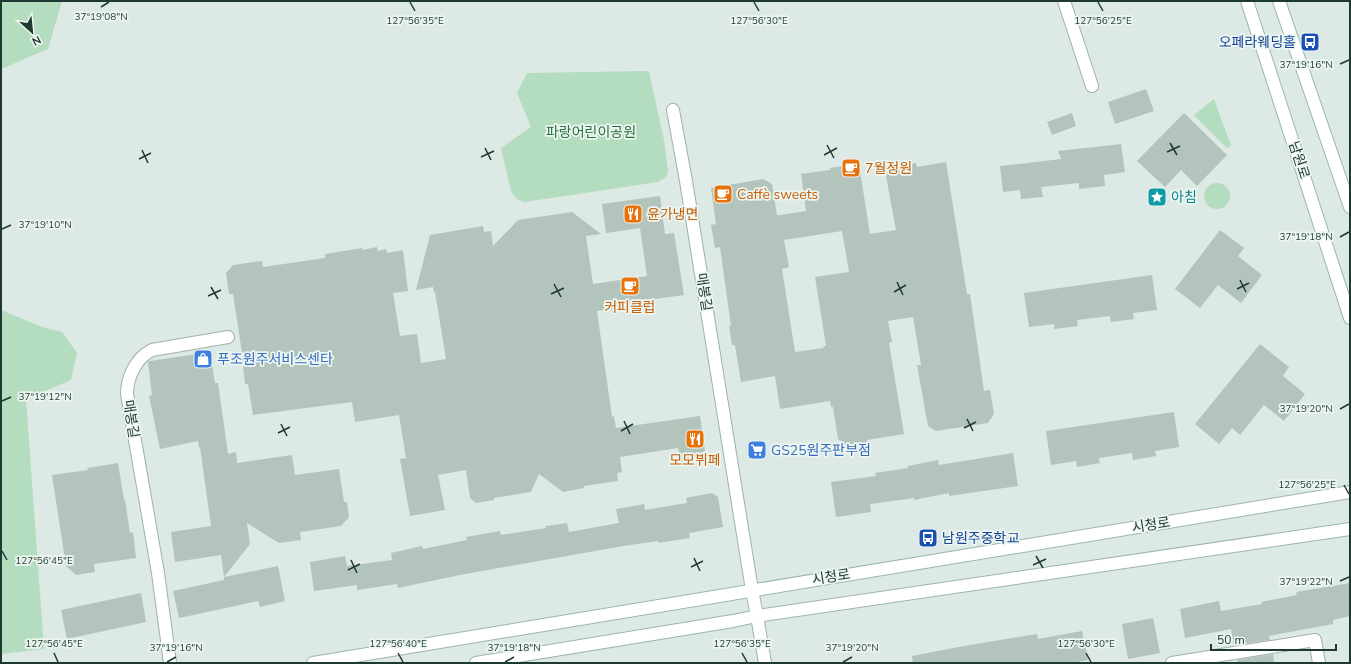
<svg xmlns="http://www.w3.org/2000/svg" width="1351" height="664" viewBox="0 0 1351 664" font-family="'Nunito Sans','Noto Sans KR',sans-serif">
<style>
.green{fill:#b4dcbe}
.building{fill:#b2c4bc;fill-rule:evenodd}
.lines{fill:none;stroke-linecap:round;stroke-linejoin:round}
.street-casing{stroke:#a0b1ab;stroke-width:14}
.secondary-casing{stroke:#9bb6ac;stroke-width:14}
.street{stroke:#fff;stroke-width:12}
.secondary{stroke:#fff;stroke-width:12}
.ticks{fill:none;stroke:#1e3931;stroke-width:1.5}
.labels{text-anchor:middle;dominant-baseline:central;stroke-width:3.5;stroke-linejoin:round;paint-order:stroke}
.transit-label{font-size:14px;fill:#164399;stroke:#edf6f1;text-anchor:end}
.park-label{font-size:14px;fill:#277143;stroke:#edf6f1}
.street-label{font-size:14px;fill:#1e3931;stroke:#edf6f1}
.food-label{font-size:14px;fill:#c56008;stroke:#edf6f1;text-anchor:start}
.culture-label{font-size:14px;fill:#0d838f;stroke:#edf6f1;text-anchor:start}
.shop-label{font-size:14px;fill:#366cbe;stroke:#edf6f1;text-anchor:start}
.ticks-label{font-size:10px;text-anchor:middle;fill:#1e3931;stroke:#edf6f1;stroke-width:3.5;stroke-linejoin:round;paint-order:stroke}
</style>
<rect width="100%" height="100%" fill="#dde9e4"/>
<g class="green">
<path d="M1,1H62L48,49L1,69Z"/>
<path d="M646,71L649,72L664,140L668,172L666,177L658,182L525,202C518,201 515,198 511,191L501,148L531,127L517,93L527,73Z"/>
<path d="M1214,99L1231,146L1227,148L1194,115Z"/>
<circle cx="1217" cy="196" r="13"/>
<path d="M1,310L42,327L62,332L77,353L71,380L26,399L44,649L1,654Z"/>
</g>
<g class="building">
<path d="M1146,89L1154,111L1115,124L1108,102Z"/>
<path d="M1072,113L1076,126L1052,135L1047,122Z"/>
<path d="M1184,113L1227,155L1197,186L1181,170L1165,187L1137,161Z"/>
<path d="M1121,144L1125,172L1104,175L1105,186L1079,189V183L1041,187L1043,197L1021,199L1020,190L1003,192L1000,166L1061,159L1058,151Z"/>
<path d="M946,162L967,294H970L984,391L990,390L994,414L988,423L936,431L928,426L917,365H921L913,317L888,321L892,342L889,343L904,434L867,440L868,445L850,448L838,439L833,407H831L830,401L780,409L775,376L741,382L735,345H732L729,326H731L720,247L715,248L711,225L716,224L711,188L763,179L772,184L777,215H780L806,211L801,174L830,170V168L842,166L847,173L860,171L870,234L896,230L886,176L893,167L916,163L917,167ZM842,231L849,272L815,277L826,346H823L824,348L795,352L782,269L789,267L784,240Z"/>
<path d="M660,196L665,234L674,233L684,295L648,300L649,304L597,311L612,417L614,416L616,428L700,416L706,458L681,462L678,448L620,457L622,472L617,473L618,481L584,486V488L563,492L539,474L531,492L494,498V500L476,503L470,498L466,470L438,475L445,510L410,516L400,459L406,458L399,415L355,422L352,402L253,415L248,384H245L243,366H244L233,294H229L226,273L233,265L262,261L263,267L325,258V254L362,248V250L377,247L378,251L386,249L387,253L403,250L408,291L393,293L400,336L417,334L421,363L446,359L435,292L434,293L433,287L416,290L430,235L483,226L484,232L491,231L493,246L518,220L572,212L601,234L586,236L593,284L647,276L640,228L606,233L602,204Z"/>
<path d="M1220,230L1244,248L1238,256L1262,275L1241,303L1218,285L1200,308L1175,289Z"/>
<path d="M1152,275L1157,310L1133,313L1134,319L1111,322L1110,316L1077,320L1078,326L1054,329V324L1029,327L1024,293Z"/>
<path d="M1260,344L1289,367L1283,376L1305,394L1284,421L1264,405L1240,435L1232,428L1219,444L1195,424Z"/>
<path d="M210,352L215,383H218L228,454L236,452L237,463L292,455L295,475L339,469L344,502H347L349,517L341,526L300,532L301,540L279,543L247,523L250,544L224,577L221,555L175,562L171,532L211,526L200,447L199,448L198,441L160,449L149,396L152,395L148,362L150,361Z"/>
<path d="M1174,412L1179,447L1155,451L1156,456L1133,460L1132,453L1099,458L1100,463L1077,467L1076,461L1051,465L1046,431Z"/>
<path d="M1013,453L1018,486L949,496V493L914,500V498L870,504L871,512L836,517L831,482L876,476L875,473L908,468V466L938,460L939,465Z"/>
<path d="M118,463L124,500H125L130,533L133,532L136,558L94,564L95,572L76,575L66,566L52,475L88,470L87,468Z"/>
<path d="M712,493L718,497L723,527L689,533L690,538L658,543V541L623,546L460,575L398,588L397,584L357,590V585L314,591L310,562L345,556L347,566L392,560L391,553L422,546L423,549L467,540L466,537L500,531L501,535L546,528V526L567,523L569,532L619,523L616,509L644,504L645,510L687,503L686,498Z"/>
<path d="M278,566L285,601L260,607L258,601L179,618L173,591L224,580V577Z"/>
<path d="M1350,583V616L1333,620V624L1269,636L1270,640L1234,645L1231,629L1185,638L1180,609L1219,601L1221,611L1262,604L1261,602L1297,595L1296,592Z"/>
<path d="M141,593L146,622L67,639L61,610Z"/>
<path d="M1153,618L1160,653L1128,659L1122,624Z"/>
<path d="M1082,631L1088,660L1071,663H913L912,656L964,646L1037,634L1038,639Z"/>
<path d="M1273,654L1274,663H1238L1237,660Z"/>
</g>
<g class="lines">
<g class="street-casing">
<g id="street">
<path d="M1064,1L1092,86"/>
<path d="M673,110L686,181L752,590"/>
<path d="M757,616L765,663"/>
<path d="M170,663L158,573L127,394C127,377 136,358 152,350L228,337"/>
<path d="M1172,663L1315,640L1319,663"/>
</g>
</g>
<g class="secondary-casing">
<g id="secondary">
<path d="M1247,1L1350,318"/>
<path d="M1279,1L1350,207"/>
<path d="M752,590L757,616"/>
<path d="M313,663L1350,492"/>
<path d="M476,663L733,621L757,616L1350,529"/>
</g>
</g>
<use href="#street" class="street"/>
<use href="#secondary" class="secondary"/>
</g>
<path class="ticks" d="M410,2L415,11M754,2L759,11M1098,2L1103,11M101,7L109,2M1340,64L1349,60M1170,143L1177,155M827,145L834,158M485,148L491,160M142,150L148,163M1167,152L1180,146M824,155L837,148M481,157L494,151M139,159L151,153M2,229L11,225M1340,237L1349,232M1240,280L1246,292M897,282L903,295M554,284L561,297M211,287L218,299M1237,289L1249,283M894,292L906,285M551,294L564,288M208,296L221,290M2,401L11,397M1340,409L1349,404M967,419L973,431M624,421L630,434M281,424L287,436M964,428L976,422M621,431L633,424M278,433L290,427M1344,485L1349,494M2,551L7,560M1036,556L1043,568M694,558L700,571M351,560L357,573M1033,565L1046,559M691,567L703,561M348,570L360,564M1340,581L1349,577M54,653L58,662M398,653L403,662M742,653L747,662M1086,653L1091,662M167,662L176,657M505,662L514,657M843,662L852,657"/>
<defs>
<g id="bus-square" transform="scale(1)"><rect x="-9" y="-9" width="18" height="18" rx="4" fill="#1a4fb4" stroke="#edf6f1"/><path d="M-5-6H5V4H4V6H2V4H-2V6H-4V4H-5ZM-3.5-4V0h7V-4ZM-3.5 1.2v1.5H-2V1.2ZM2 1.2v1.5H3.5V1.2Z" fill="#fff"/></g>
<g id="cafe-square" transform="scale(1)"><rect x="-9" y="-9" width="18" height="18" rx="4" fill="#e8710a" stroke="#edf6f1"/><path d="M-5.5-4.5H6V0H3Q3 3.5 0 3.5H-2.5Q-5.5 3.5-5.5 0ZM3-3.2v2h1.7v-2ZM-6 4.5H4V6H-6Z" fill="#fff"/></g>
<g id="sight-square" transform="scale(1)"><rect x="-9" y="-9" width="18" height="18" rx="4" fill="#0f9aa8" stroke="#edf6f1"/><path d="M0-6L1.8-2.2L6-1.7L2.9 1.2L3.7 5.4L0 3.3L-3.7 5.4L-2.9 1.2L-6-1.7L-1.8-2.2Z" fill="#fff"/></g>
<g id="restaurant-square" transform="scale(1)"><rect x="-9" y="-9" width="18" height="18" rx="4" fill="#e8710a" stroke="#edf6f1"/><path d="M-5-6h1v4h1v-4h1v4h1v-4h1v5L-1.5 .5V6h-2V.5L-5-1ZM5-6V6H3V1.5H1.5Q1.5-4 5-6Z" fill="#fff"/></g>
<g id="shop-square" transform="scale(1)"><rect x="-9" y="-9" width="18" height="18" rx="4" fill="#3f7fe0" stroke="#edf6f1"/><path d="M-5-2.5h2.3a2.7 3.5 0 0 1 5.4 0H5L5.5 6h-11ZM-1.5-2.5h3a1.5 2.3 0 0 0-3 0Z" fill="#fff"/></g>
<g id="supermarket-square" transform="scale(1)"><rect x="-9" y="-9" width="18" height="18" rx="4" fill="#3f7fe0" stroke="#edf6f1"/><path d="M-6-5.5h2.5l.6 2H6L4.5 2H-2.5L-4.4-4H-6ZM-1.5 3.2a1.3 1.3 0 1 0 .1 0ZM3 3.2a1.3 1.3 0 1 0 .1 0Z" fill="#fff"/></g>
</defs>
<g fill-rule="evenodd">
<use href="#bus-square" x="1310" y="42"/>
<use href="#cafe-square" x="851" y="168"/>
<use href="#cafe-square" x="723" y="194"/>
<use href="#sight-square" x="1157" y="197"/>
<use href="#restaurant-square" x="633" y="214"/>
<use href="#cafe-square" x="630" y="286"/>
<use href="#shop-square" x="203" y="359"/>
<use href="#restaurant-square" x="695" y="439"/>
<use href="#supermarket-square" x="757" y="450"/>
<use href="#bus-square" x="928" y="538"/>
</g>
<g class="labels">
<g class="transit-label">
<text x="1296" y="42">오페라웨딩홀</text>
<text x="942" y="538" text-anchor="start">남원주중학교</text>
</g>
<g class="park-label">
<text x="591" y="132">파랑어린이공원</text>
</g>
<g class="street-label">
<text transform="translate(1299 160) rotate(72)">남원로</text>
<text transform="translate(704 292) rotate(81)">매봉길</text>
<text transform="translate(131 419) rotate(81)">매봉길</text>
<text transform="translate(1151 525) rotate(-9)">시청로</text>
<text transform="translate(831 577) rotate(-9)">시청로</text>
</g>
<g class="food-label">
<text x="865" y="168">7월정원</text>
<text x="737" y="194">Caffè sweets</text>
<text x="647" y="214">윤가냉면</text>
<text x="630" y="307" text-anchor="middle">커피클럽</text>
<text x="695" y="460" text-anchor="middle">모모뷔페</text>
</g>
<g class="culture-label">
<text x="1171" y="197">아침</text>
</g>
<g class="shop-label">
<text x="217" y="359">푸조원주서비스센타</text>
<text x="771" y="450">GS25원주판부점</text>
</g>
</g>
<g class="ticks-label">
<text x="101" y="20">37°19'08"N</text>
<text x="415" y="24">127°56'35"E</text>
<text x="759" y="24">127°56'30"E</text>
<text x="1103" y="24">127°56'25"E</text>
<text x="1306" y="68">37°19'16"N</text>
<text x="45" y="228">37°19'10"N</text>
<text x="1306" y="240">37°19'18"N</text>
<text x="45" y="400">37°19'12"N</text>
<text x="1306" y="412">37°19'20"N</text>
<text x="1307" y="488">127°56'25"E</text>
<text x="44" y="564">127°56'45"E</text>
<text x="1306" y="585">37°19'22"N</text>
<text x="54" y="647">127°56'45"E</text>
<text x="398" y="647">127°56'40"E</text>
<text x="742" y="647">127°56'35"E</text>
<text x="1086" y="647">127°56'30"E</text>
<text x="176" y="651">37°19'16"N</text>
<text x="514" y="651">37°19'18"N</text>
<text x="852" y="651">37°19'20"N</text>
</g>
<rect width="1351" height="664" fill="none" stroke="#1e3931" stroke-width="4"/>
<g transform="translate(32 32) rotate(153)" stroke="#edf6f1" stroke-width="3" paint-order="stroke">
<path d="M0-3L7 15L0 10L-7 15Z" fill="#1e3931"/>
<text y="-6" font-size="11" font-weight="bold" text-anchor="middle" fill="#1e3931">N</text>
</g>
<path d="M1211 644v6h125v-6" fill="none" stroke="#1e3931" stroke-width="2"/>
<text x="1217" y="644" font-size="12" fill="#1e3931" stroke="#edf6f1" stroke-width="3" paint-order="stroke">50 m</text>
</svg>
